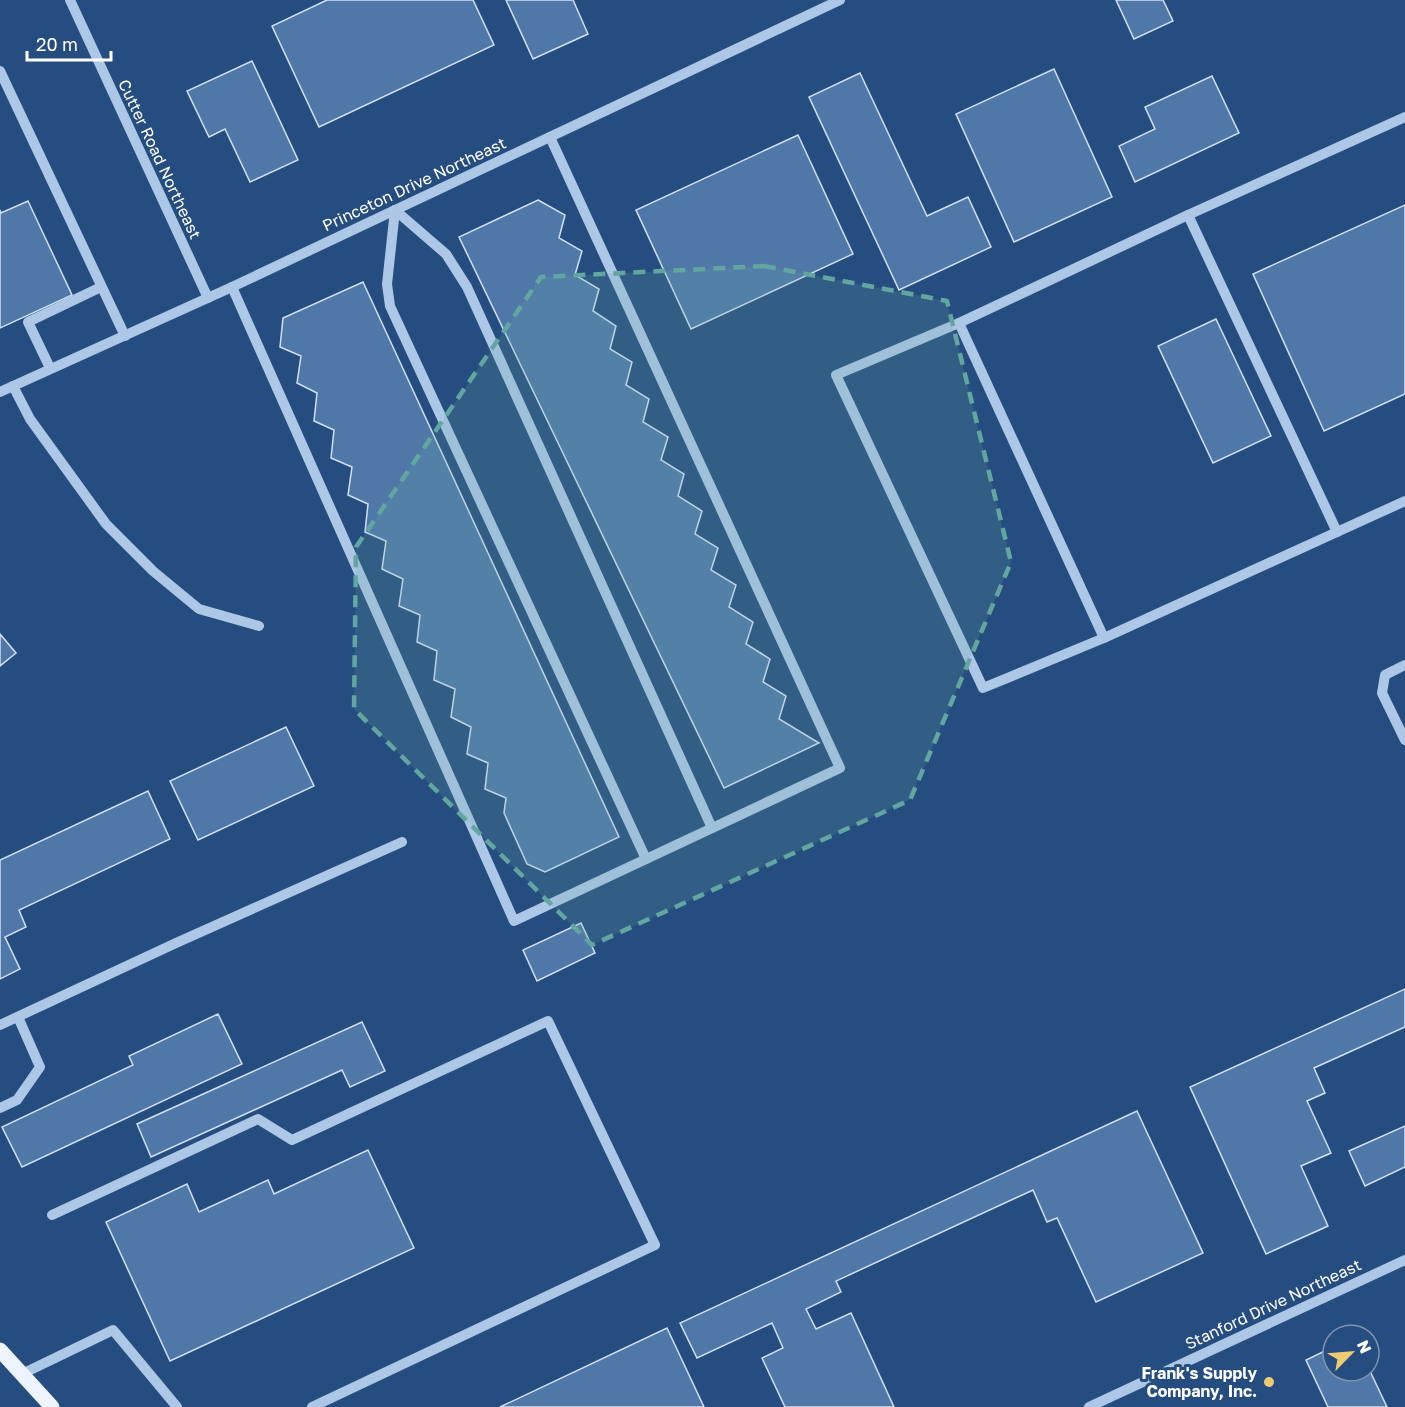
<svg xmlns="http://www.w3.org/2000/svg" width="1405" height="1407" viewBox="0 0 1405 1407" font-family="'Golos Text',sans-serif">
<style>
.building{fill:#4f77a8;stroke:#d0e1f5;stroke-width:1.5}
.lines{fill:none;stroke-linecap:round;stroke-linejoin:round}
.minor{stroke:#adc7e6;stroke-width:10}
.major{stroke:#eef4fd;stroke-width:15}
.marked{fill:#63a6a1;fill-opacity:0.2;stroke:#63a6a1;stroke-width:4.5;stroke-dasharray:12 8;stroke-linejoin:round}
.poi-dot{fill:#eeca72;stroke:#264d7f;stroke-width:2}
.labels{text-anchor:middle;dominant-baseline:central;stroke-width:6;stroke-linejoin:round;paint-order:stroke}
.street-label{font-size:16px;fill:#fff;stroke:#264d7f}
.poi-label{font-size:16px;font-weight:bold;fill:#fff;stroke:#264d7f;text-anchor:end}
</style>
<rect width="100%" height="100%" fill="#264d7f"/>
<g class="building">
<path d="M327,0H473L494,45L319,127L272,26Z"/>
<path d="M506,0H573L588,34L533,59Z"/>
<path d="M1116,0H1163L1173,21L1134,39Z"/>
<path d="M252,61L298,160L250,182L225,129L209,137L187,91Z"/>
<path d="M1054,69L1112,197L1014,242L956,114Z"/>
<path d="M860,73L927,216L968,197L991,247L899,290L809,97Z"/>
<path d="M1212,76L1239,133L1135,182L1119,146L1155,129L1145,107Z"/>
<path d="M798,135L853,254L691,329L636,210Z"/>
<path d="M538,200L565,215L559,238L582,251L575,275L599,289L593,311L616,326L610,349L632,362L626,385L649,399L643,422L668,437L661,460L684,474L678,496L702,511L695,534L718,548L711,570L736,585L729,607L753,622L746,644L770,659L763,682L786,696L779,719L819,743L724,788L459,237Z"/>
<path d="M28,201L72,295L0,328V210L1,213Z"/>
<path d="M1405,205V394L1324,431L1253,274Z"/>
<path d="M363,282L619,837L545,872L527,864L504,813L506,798L485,789L488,763L467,754L471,727L451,717L455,689L434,680L437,651L417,642L420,615L399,606L403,579L382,569L386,541L365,532L368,504L348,495L352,467L331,458L334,430L314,421L317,393L297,383L301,356L280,347L283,318Z"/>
<path d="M1216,319L1271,436L1213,463L1158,346Z"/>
<path d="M0,634L16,653L0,666Z"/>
<path d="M286,727L314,786L198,840L170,781Z"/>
<path d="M148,791L170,839L19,910L26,927L5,937L20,969L0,979V860Z"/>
<path d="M581,923L595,953L537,981L523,950Z"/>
<path d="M1405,989V1027L1314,1068L1325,1093L1307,1101L1331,1153L1301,1166L1328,1226L1266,1254L1190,1087Z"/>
<path d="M218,1014L242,1064L22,1167L2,1127L133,1065L129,1056Z"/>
<path d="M362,1022L385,1071L350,1087L342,1070L151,1157L137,1124Z"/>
<path d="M1137,1111L1203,1253L1096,1302L1057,1218L1047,1222L1033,1190L836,1281L841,1292L806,1309L816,1329L851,1313L894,1407H785L762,1358L783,1348L772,1323L697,1358L680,1323Z"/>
<path d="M1405,1126V1167L1365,1186L1349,1151Z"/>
<path d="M368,1150L414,1248L170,1361L106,1222L187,1184L199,1212L268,1180L274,1194Z"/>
<path d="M667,1328L704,1407H500Z"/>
<path d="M1333,1347V1371H1369V1369L1387,1407H1328L1306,1360Z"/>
</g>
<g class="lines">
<g class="minor">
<path d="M70,0L208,298"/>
<path d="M0,71L125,336"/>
<path d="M1405,117L1188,215L1337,532L1405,501"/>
<path d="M395,210L387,284L390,306L646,859"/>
<path d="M395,210L446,254L467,287L712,828"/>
<path d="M1188,215L959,323L1104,638L1337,532"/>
<path d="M232,287L514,921L840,768L550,137"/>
<path d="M959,323L836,375L983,688L1104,638"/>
<path d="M50,368L28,322L101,287"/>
<path d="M13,386L30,419L106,524L153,571L199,609L259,626"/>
<path d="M0,392L232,287L840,0"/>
<path d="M1405,665L1385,675L1382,693L1405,740"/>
<path d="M0,1025L176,943L402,842"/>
<path d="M0,1108L17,1100L40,1067L18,1017"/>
<path d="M52,1215L258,1119L292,1140L548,1021L655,1245L312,1407"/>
<path d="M22,1374L113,1330L177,1407"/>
<path d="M1089,1407L1405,1260"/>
</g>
<path class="major" d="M0,1350L52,1407"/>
</g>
<path class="marked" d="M764,266L947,301L1011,562L910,800L592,945L354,709L356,547L541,277Z"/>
<circle class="poi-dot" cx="1269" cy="1382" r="6"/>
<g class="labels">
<g class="street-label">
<text transform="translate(160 159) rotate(65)">Cutter Road Northeast</text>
<text transform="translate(414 184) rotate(-25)">Princeton Drive Northeast</text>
<text transform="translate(1273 1304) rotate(-25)">Stanford Drive Northeast</text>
</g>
<g class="poi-label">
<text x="1257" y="1373">Frank's Supply<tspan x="1257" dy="18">Company, Inc.</tspan></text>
</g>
</g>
<g transform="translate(1351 1353) rotate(65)"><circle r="28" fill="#264d7f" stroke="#7d94b2" stroke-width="1.5"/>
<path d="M0-4.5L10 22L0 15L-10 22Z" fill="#eeca72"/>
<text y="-9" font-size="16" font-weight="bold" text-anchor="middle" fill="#ffffff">N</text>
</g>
<path d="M27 51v9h84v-9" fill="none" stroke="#ffffff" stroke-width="3"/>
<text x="36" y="51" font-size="18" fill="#ffffff" stroke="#264d7f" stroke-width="4.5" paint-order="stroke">20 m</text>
</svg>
